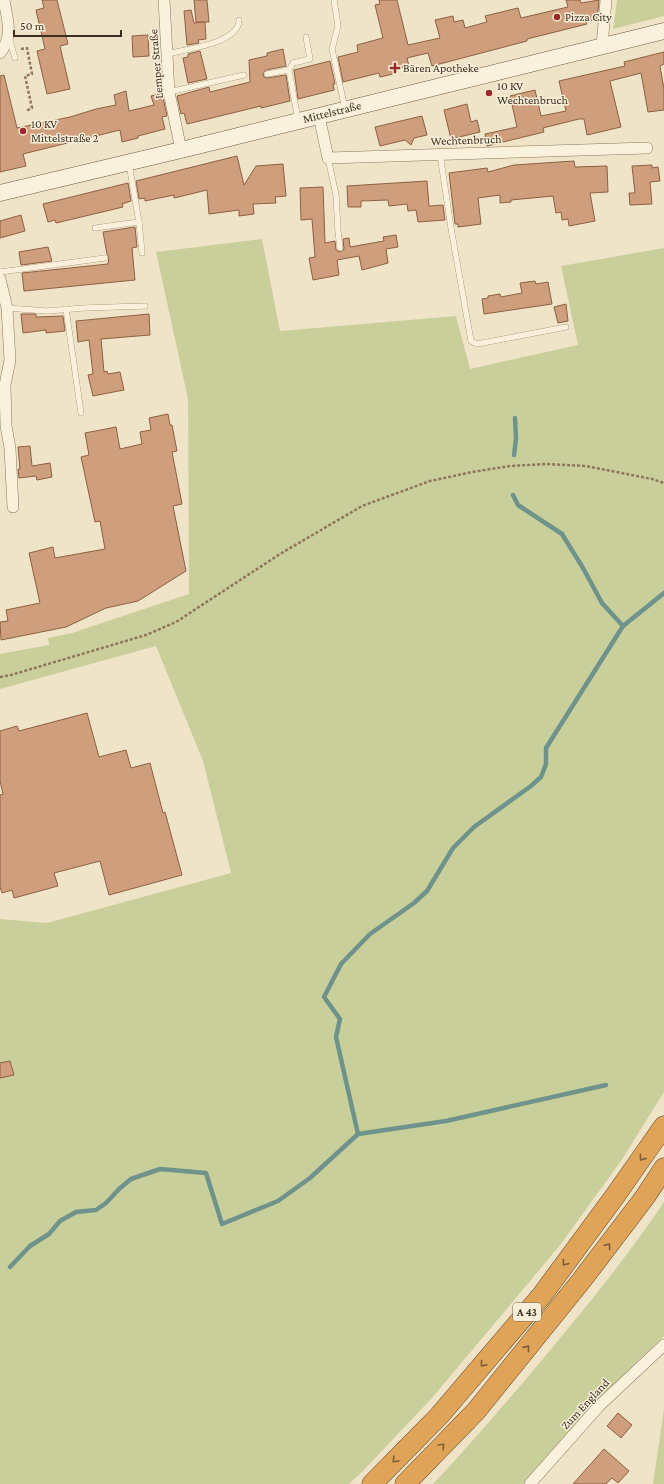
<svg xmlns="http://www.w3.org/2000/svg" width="664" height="1484" viewBox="0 0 664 1484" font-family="'Crimson Pro',serif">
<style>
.green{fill:#c9cf9b}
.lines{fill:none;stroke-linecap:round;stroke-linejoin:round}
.stream{stroke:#6f938a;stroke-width:4.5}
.building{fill:#cf9f7d;stroke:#8d5f41}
.service-casing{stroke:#8d765c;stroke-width:6}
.minor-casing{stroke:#8d765c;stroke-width:12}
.secondary-casing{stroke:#6f573f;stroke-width:17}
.motorway-casing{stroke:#5b4430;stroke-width:21}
.path{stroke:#8d765c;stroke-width:2.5;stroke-dasharray:3 2;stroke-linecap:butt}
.service{stroke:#faf1dc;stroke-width:5.5}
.minor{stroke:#faf1dc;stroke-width:11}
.secondary{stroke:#faf1dc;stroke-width:16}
.motorway{stroke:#e0a458;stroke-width:20}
.oneway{stroke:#7e5d36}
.poi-dot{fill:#9e2a2b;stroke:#f7eed8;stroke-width:1.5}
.labels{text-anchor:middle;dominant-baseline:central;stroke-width:3;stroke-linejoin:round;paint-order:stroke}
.shield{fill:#f7eed8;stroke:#756857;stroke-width:1}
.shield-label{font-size:11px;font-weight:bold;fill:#3d2e20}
.poi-label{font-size:12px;fill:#3d2e20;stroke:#f7eed8;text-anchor:start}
.street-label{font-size:12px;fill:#3d2e20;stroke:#f7eed8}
</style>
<rect width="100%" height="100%" fill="#f0e4c8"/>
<g class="green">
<path d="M617,0H664V16L613,29Z"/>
<path d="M262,239L280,331L456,316L470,369L578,345L561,266L664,248V1092L623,1158L561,1244L432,1398L362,1472L349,1484H0V919L47,923L231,873L203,761L156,646L0,689V654L49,645L48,638L72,633L189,594L188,399L156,252Z"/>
<path d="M664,1202V1336L627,1371L523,1484H433C474,1440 513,1395 551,1349C591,1301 629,1254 664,1202Z"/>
<path d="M664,1409V1484H653Z"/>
</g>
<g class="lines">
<g class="stream">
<path d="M514,455L516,439L515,418"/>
<path d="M513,495L518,505L562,534L583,568L602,603L623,626"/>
<path d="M358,1134L446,1121L606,1085"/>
<path d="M10,1267L30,1246L49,1234L60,1221L76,1212L96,1210L106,1203L119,1189L131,1179L160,1169L206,1173L222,1224L278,1201L310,1178L358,1134L336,1037L340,1019L324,997L341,964L370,934L414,903L427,891L453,848L474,827L531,786L541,777L546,764V748L623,626L664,593"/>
</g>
</g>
<g class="building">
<path d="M42,0H57L68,44L60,46L70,89L47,94L37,51L45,49L36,10L44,8Z"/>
<path d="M194,0H207L209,22H196Z"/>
<path d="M379,0H397L408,45L440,38L435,20L453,16L454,22L463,20L465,28L487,22L485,16L518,8L521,18L568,7L566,0H580L581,3L599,0L597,19L586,22L587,24L527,39V41L432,66L428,53L407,58L409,66L392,70L393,74L380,77L379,73L343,82L338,57L358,52L357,45L383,38L375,5L380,4Z"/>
<path d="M191,10L194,23L205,22L206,39L198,40L199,43L187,45L184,11Z"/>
<path d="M148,35L149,56L133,57L132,36Z"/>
<path d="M283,49L286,66L266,70L263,74L264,77L267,78L286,75L290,101L261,108V106L187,124L184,113L181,114L177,96L209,87L210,92L250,82L249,60L267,56V53Z"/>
<path d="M200,51L207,79L188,83L183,58L188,57V54Z"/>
<path d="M664,52V64L660,66L664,89V110L648,112L641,73L610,81L621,127L587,135L584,119H579L543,128L544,132L487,146L485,134L517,127L510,96L535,90L541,116L566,111L559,81L625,66L624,62Z"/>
<path d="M330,61L335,84H333L334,90L298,99L294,70Z"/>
<path d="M4,75L17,128L70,117L96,109L116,105L114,95L126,91L129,111L154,105L151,96L162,93L167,116L162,117L165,129L138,136V138L122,142L120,130L23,154L26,166L0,172V76Z"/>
<path d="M467,104L471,122L477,120L480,132L451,139L444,110Z"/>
<path d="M422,116L427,135L414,138L411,145L405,140L380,146L375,127Z"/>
<path d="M237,156L244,185L256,166L283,164L286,196L275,197L276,203L253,204L254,214L239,216V210L209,214L207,190L174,198V195L145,201V198L139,199L136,181Z"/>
<path d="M574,161L575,167L607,166L608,192L590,193L595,221L569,226L568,219L562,220L561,212L556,213L553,196L511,200V202L500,203V195L478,198L481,224L458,227V224H455L449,173L487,168L488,172L514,165Z"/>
<path d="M652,165V168L658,167L660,181L650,182L652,204L630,205L629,193H635L632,166Z"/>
<path d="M427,181L429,206L443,205L445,220L418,222L416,210L408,211L407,204L389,206L388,200L361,201V207H348L347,186Z"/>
<path d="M128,183L131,201L122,204L123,207L56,223L55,220L48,222L43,204Z"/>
<path d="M323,187L325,243L335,241L336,250L340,252L344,249L343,239L349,238L350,247L384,241L383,237L396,235L398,247L386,249L388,263L362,270L359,256L337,260L339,275L313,280L309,258L315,257L312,219L301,220L300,188Z"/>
<path d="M21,215L25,231L0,238V221Z"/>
<path d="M135,227L137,247L132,248L135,280L24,291L22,273L108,264L109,257L107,254L103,232Z"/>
<path d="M48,247L52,261L21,265L19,252Z"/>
<path d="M535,281L536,284L548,282L552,304L484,314L482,299L488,298V296L500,294L501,297L522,293L520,283Z"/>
<path d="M566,304L568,321L558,323L554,307Z"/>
<path d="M21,314H36V317L63,316L65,331L46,333V330L23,333Z"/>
<path d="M149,314L150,335L101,339L104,372L107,371L108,374L120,372L124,390L93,396L88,375L93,374L89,340L78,342L76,321Z"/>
<path d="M168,414L170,425H172L177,451L172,452L182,504L173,506L186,571L138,601L106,608L66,627L1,640L0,622L8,621L6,610L40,603L29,553L53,547L55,558L105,549L100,521L95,522L81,457L89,455L85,433L116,427L120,449L142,444L140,432L151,430L149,418Z"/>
<path d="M30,446L32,466L50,463L52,477L37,480L36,476L19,478L18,469H20L18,447Z"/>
<path d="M87,713L99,757L126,750L131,768L150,763L163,813L165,812L182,875L109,895L100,861L54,873L58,886L14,898L12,890L2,893L0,887V795L3,794L0,781V731L17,726L19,731Z"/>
<path d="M10,1061L14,1075L0,1078V1063Z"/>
<path d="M618,1413L632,1425L621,1438L607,1426Z"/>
<path d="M604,1449L629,1471L618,1483L612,1478L606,1484H573Z"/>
</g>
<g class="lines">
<g class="service-casing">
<g id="service">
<path d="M334,0L338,26L332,49L345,109"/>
<path d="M9,38L15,58"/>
<path d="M167,54C185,49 239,44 239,20"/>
<path d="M267,74L289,70"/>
<path d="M169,92L244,75"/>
<path d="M298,120L289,70L293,63L310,59L306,37"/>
<path d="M440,154L451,228L471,341L477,344L566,327"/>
<path d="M328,158L336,195L338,231L340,248"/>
<path d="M139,222L142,253"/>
<path d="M95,228L139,222L129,164"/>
<path d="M0,272L105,258"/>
<path d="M7,308L47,311L84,308L145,306"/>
<path d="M66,309L81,413"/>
</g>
</g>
<g class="minor-casing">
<g id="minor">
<path d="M164,0L169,92L181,150"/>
<path d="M602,46L606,0"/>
<path d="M0,53C14,36 7,19 4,0"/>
<path d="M319,116L328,158L647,148"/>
<path d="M0,279L7,308L10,360L5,385L6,426L10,448L13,507"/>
<path d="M530,1484L599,1406L664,1345"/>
</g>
</g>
<g class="secondary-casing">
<path id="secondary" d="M0,193L181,150L664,31"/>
</g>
<g class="motorway-casing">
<g id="motorway">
<path d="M372,1484L439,1416L542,1295L615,1196L664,1126"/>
<path d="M405,1484L476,1411L581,1281L645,1197L664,1168"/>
</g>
</g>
<g class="path">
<path d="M21,49L27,48L32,74L25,76L32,108L26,111"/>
<path d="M0,677L11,675L146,635L176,622L280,554L362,506L430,481L472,472L510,466L547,464L586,466L652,479L664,483"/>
</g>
<use href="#service" class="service"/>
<use href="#minor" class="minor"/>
<use href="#secondary" class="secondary"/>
<use href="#motorway" class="motorway"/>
</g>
<defs><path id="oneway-chevron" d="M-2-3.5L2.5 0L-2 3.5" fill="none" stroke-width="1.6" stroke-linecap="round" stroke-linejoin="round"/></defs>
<g class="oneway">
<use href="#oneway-chevron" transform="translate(642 1158) rotate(125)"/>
<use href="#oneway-chevron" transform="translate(608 1246) rotate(-53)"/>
<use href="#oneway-chevron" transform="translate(565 1263) rotate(127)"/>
<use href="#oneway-chevron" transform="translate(527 1348) rotate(-51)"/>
<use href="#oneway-chevron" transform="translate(483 1364) rotate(130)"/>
<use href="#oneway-chevron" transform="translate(442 1446) rotate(-46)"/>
<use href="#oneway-chevron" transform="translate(395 1460) rotate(134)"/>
</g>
<g class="poi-dot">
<circle cx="557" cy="17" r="4"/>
<path d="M393 62h4v4h4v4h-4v4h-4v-4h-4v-4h4z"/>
<circle cx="489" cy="93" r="4"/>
<circle cx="23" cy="131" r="4"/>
</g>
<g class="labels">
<rect class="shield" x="513" y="1303" width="28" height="18" rx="3"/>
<g class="shield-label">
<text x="527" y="1312">A 43</text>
</g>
<g class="poi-label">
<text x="565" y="17">Pizza City</text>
<text x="403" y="68">Bären Apotheke</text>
<text x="497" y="86">10 KV<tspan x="497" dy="14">Wechtenbruch</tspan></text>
<text x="31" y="124">10 KV<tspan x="31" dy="14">Mittelstraße 2</tspan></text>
</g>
<g class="street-label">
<text transform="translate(156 64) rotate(-95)">Lemper Straße</text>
<text transform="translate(332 112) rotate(-14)">Mittelstraße</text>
<text transform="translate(466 140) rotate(-2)">Wechtenbruch</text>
<text transform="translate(585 1404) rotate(-47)">Zum England</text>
</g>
</g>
<path d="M14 30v6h107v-6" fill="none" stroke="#3d2e20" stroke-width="2"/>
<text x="20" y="30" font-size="12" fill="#3d2e20" stroke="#f7eed8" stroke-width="3" paint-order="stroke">50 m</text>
</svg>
